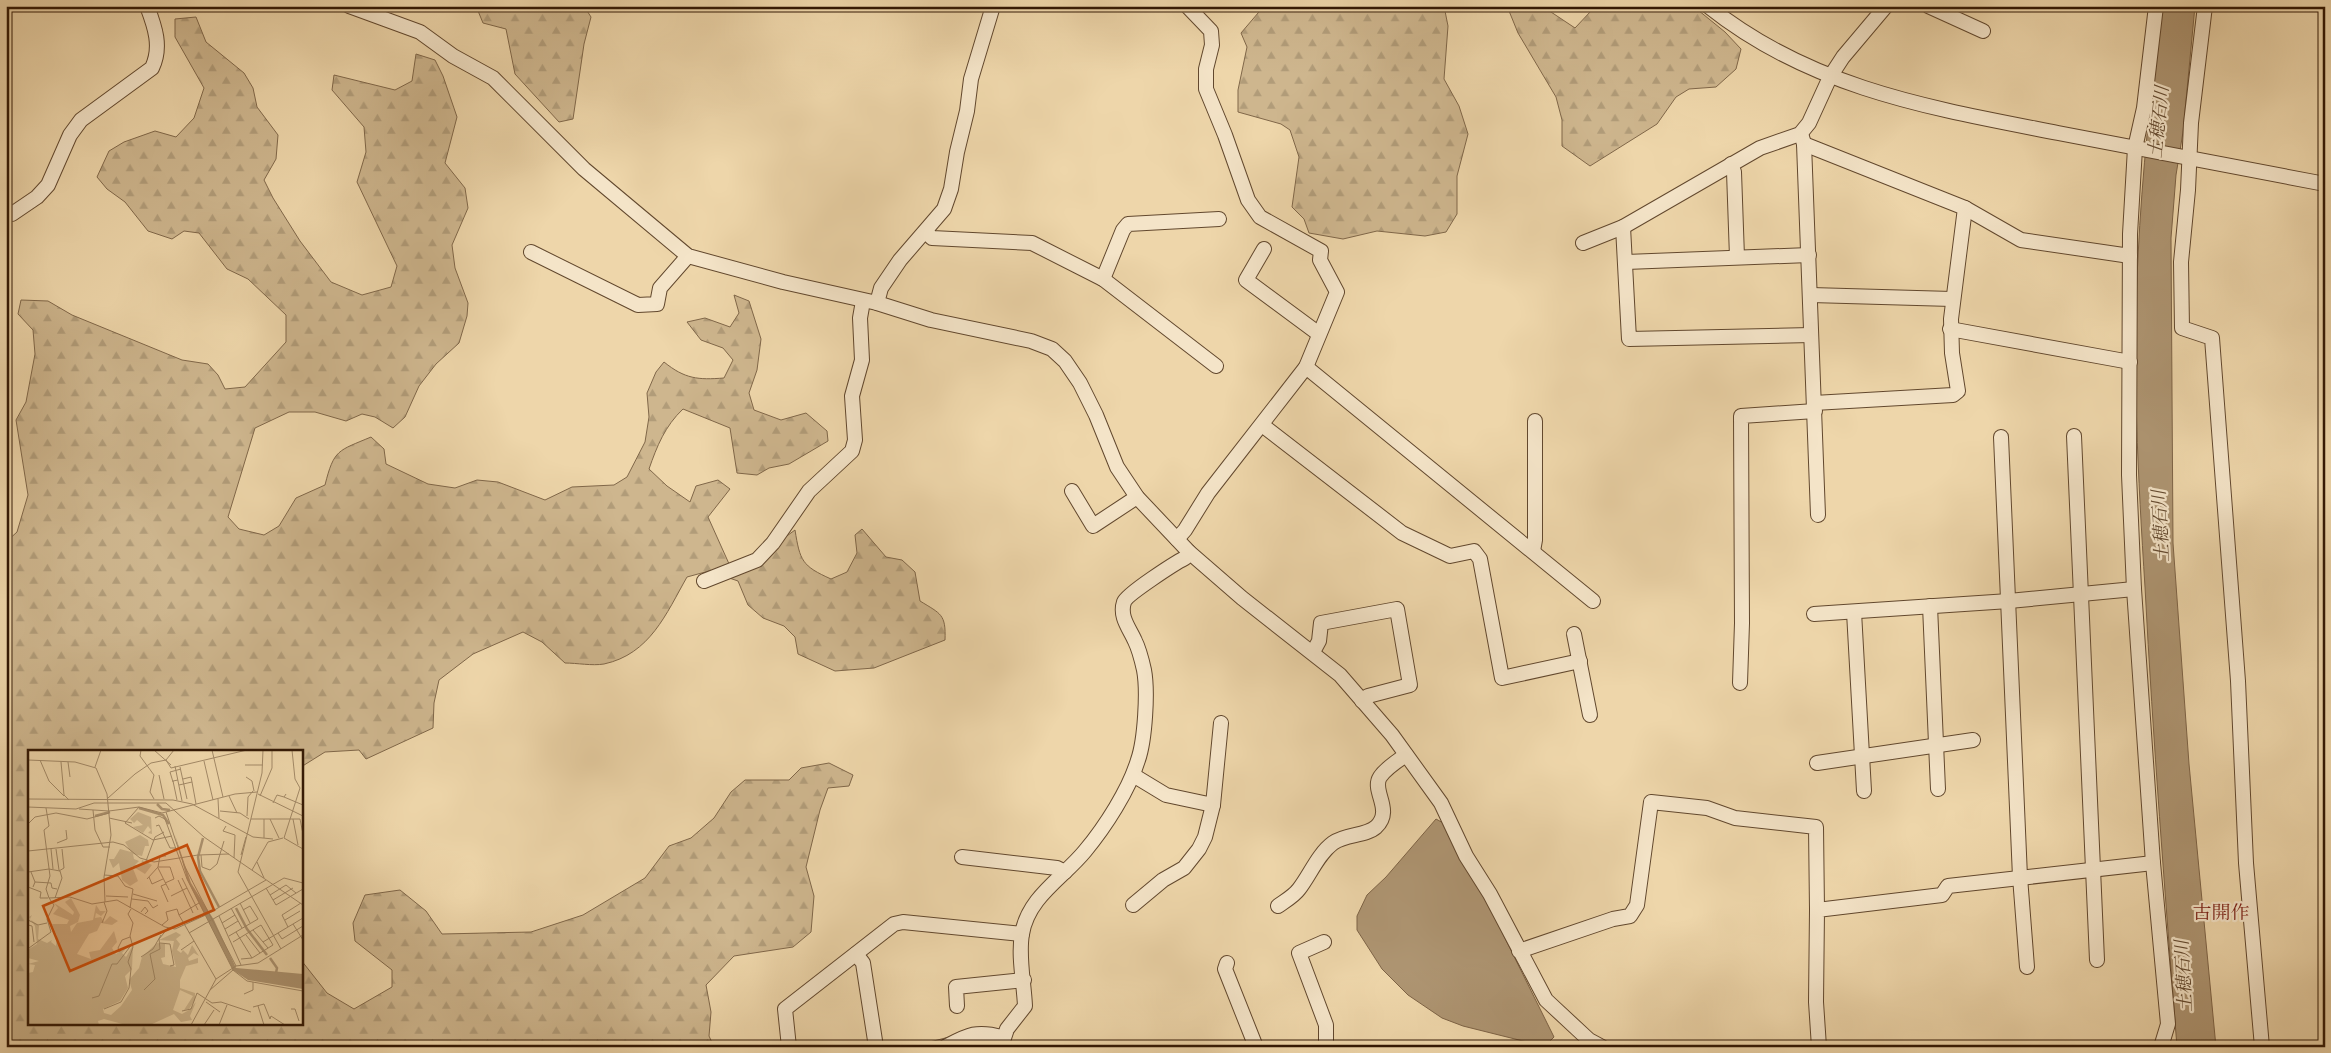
<svg xmlns="http://www.w3.org/2000/svg" width="2331" height="1053" viewBox="0 0 2331 1053" font-family="'IM FELL Double Pica','Noto Serif JP',serif">
<style>
.forest{fill:url(#forest-firs);stroke:#806749}
.water{fill:#ae9572;stroke:#7d6346}
.lines{fill:none;stroke-linecap:round;stroke-linejoin:round}
.minor-casing{stroke:#62482e;stroke-width:16}
.minor{stroke:#f4e4c8;stroke-width:14}
.labels{text-anchor:middle;dominant-baseline:central;stroke-width:4.5;stroke-linejoin:round;paint-order:stroke}
.water-label{font-size:18px;font-style:italic;fill:#644a30;stroke:#f4e4c8}
.quarter-label{font-size:19px;fill:#7a1f14;stroke:#f4e4c8}
.inset-river{fill:none;stroke:#ae9572;stroke-width:2.5}
.inset-road{fill:none;stroke:#a38a68;stroke-width:1}
.view{fill:#cd4f0b;fill-opacity:0.15;stroke:#cd4f0b;stroke-width:2.5}
.inset-edge{fill:none;stroke:#331804;stroke-width:2.5}
</style>
<defs>
<pattern id="forest-firs" width="22" height="20" patternUnits="userSpaceOnUse" patternTransform="scale(1.25)"><rect width="22" height="20" fill="#ceb68e"/><path d="M5 1l3.5 6h-7zM16 11l3.5 6h-7z" fill="#b19c79"/></pattern>
</defs>
<rect width="100%" height="100%" fill="#eed6aa"/>
<filter id="stains"><feTurbulence type="fractalNoise" baseFrequency=".004" numOctaves="4"/><feColorMatrix values="0 0 0 0 .2 0 0 0 0 .09 0 0 0 0 .02 0 0 0 .5 -.17"/></filter>
<radialGradient id="worn" r=".72"><stop offset=".6" stop-color="#630" stop-opacity="0"/><stop offset="1" stop-color="#630" stop-opacity=".3"/></radialGradient>
<g class="forest">
<path d="M476,6H584L591,17L584,44L573,119L559,122L515,74L506,29L483,23Z"/>
<path d="M1264,6H1444L1448,26L1444,79L1459,106L1468,134L1457,176V214L1446,232L1425,236L1377,231L1343,239L1309,233L1304,219L1292,207L1299,157L1290,130L1281,124L1238,112V90L1247,47L1241,33Z"/>
<path d="M1507,6H1542L1575,28L1591,11L1592,6H1693L1725,32L1741,49L1736,69L1716,87L1689,89L1676,97L1657,124L1590,166L1562,146V120L1556,97L1518,33Z"/>
<path d="M196,17L206,42L244,73L253,88L257,107L278,135L276,159L264,180L273,198L300,241L331,282L362,295L391,287L397,266L357,182L366,152L364,127L332,90L334,75L395,90L412,81L416,54L435,60L443,76L457,117L445,163L465,188L468,208L452,245L455,268L468,303L467,316L459,343L436,364L419,386L405,417L393,428L375,417L362,414L346,421L315,412H289L255,428L228,517L239,529L264,535L279,526L296,498L325,485C334,449 338,451 371,437L384,449L386,464L428,484L455,488L477,480L498,482L545,500L572,487L614,485L627,477L645,442L649,417L647,393L656,372L664,362C685,379 698,380 724,378L733,360L723,348L701,340L687,322L705,318L730,327L739,313L734,295L749,301L761,339L757,370L749,393L754,410L781,420L806,413L827,431L828,441L789,464L769,468L757,475L737,473L730,428L683,409C665,426 657,446 649,469L667,486L690,502L696,486L718,480L730,489L708,517L730,566L745,571L772,554L784,538L795,530C800,561 802,566 831,579L847,572L857,553L855,535L862,529L886,557L902,560L915,572L920,601C941,614 946,614 945,640L874,668L835,671L798,654L795,637L784,626L763,618L748,605L738,581L709,571L687,577C666,614 650,654 604,664C592,666 577,663 565,663L542,642L523,632L473,654L439,680L434,703L433,728L366,759L359,750L325,752L301,767V752H29V1024H301V960L327,993L354,1009L392,987V970L355,941L353,923L365,895L400,890L426,911L442,934L531,932L583,915L645,878L669,846L691,838L714,818L731,792L745,780H789L801,768L829,763L853,775L849,786L828,788L820,810L806,867L814,896L811,932L793,947L734,956L706,985L711,1012L709,1036L714,1047H6V542L17,532L28,495L16,420L26,402L35,354L33,330L18,314L21,300L48,301L72,315L182,360L208,364L218,375L225,389L245,387L286,342V315L248,279L227,269L199,233L184,231L172,239L148,231L125,202L107,189L97,177L109,151L124,142L155,131L176,137L194,118L204,88L175,37V19Z"/>
<path d="M972,1031L970,1044L965,1047H922L926,1043Z"/>
</g>
<g class="water">
<path d="M2162,6H2195L2183,132L2176,175L2171,238L2173,543L2189,764L2216,1047H2177C2165,893 2153,740 2145,587C2138,477 2132,366 2138,257C2142,173 2151,90 2162,6Z"/>
<path d="M1436,819L1445,824L1475,878L1554,1037L1548,1043L1527,1042L1463,1026L1442,1018L1408,995L1382,969L1357,930V916L1367,895L1386,877Z"/>
</g>
<g class="lines">
<g class="minor-casing">
<g id="minor">
<path d="M349,6L420,32L453,56L493,78L584,169L688,256L783,282L877,303L931,320L1031,341L1052,349L1065,361L1080,383L1096,415L1117,467L1137,497L1189,552L1242,598L1340,675L1392,735L1441,803L1466,856L1490,894L1546,1000L1589,1040L1602,1047"/>
<path d="M1708,6C1812,89 1931,108 2058,133C2147,150 2236,167 2325,184"/>
<path d="M1928,6L1983,31"/>
<path d="M2156,6L2144,108L2135,148L2130,234L2129,475L2134,589L2153,863L2168,1024L2161,1047"/>
<path d="M2205,6L2191,123L2188,190L2181,262L2182,328L2212,338L2238,681L2246,863L2262,1047"/>
<path d="M1802,137L1804,144L1818,515"/>
<path d="M1804,144L1965,208L1951,319L1952,353L1958,391L1953,395L1814,403"/>
<path d="M1731,164L1734,172L1737,257"/>
<path d="M1965,208L2021,240L2130,256"/>
<path d="M6,213L12,214L37,197L48,185L70,135L81,120L152,68C162,47 155,27 147,6"/>
<path d="M1623,227L1629,339L1811,335"/>
<path d="M926,232L932,238L1032,243L1103,279L1216,366"/>
<path d="M1583,243L1623,227L1760,148L1800,134L1809,123L1830,77L1843,57L1886,6"/>
<path d="M1264,249L1246,280L1319,334"/>
<path d="M531,252L638,305L657,304L660,288L688,256"/>
<path d="M1626,262L1809,255"/>
<path d="M1103,279L1123,230L1128,224L1219,219"/>
<path d="M1811,295L1952,299"/>
<path d="M877,303L881,288L900,260L944,209L951,189L957,152L967,111L971,79L993,6"/>
<path d="M1950,329L2130,362"/>
<path d="M1306,367L1593,601"/>
<path d="M1262,425L1402,533L1450,556L1474,551L1480,559L1502,678L1580,661"/>
<path d="M2074,436L2097,960"/>
<path d="M2001,437L2020,877L2027,967"/>
<path d="M1072,491L1093,526L1137,497"/>
<path d="M1177,539L1185,530L1208,493L1306,367L1337,292L1320,260L1321,251L1260,217L1248,200L1225,135L1206,89V69L1212,45L1211,31L1187,6"/>
<path d="M1533,551L1535,540V421"/>
<path d="M704,581L757,560L773,543L809,491L852,451L855,440L852,396L862,360L860,318L863,301"/>
<path d="M1930,606L1938,789"/>
<path d="M1854,612L1864,791"/>
<path d="M1814,614L2009,601L2134,589"/>
<path d="M1574,634L1590,715"/>
<path d="M1313,652L1319,641L1321,623L1397,609L1410,685L1368,696L1362,701"/>
<path d="M1740,683L1742,623L1741,416L1815,411"/>
<path d="M1817,763L1973,740"/>
<path d="M1133,775L1166,795L1213,805L1221,723"/>
<path d="M962,857L1057,868L1065,872"/>
<path d="M1133,905L1163,880L1184,868L1199,849L1205,837L1213,805"/>
<path d="M1278,906C1285,901 1294,896 1299,889C1310,875 1318,854 1333,843C1345,834 1366,836 1376,827C1394,810 1371,791 1380,777C1386,768 1397,761 1406,755"/>
<path d="M1324,942L1299,953L1326,1025V1047"/>
<path d="M1519,951L1613,919L1630,916L1637,905L1651,802L1707,808L1735,818L1816,827L1817,910"/>
<path d="M856,954L863,963L876,1047"/>
<path d="M1227,963L1225,969L1256,1047"/>
<path d="M957,1006L956,987L1024,980"/>
<path d="M789,1047L785,1009L894,924L903,922L1022,934"/>
<path d="M945,1047C968,1035 976,1030 1002,1037"/>
<path d="M1001,1047L1007,1029L1025,1006C1024,983 1018,956 1022,934C1028,897 1063,878 1085,851C1105,827 1129,790 1138,760C1145,740 1148,691 1144,670C1142,661 1139,649 1135,641C1130,629 1119,617 1124,602C1127,594 1175,563 1185,558L1189,552"/>
<path d="M1819,1047L1816,1002L1817,910L1942,895L1948,886L2153,863"/>
</g>
</g>
<use href="#minor" class="minor"/>
</g>
<g class="labels">
<g class="water-label">
<text transform="translate(2159 122) rotate(-84)">土穂石川</text>
<text transform="translate(2161 526) rotate(-93)">土穂石川</text>
<text transform="translate(2184 976) rotate(-93)">土穂石川</text>
</g>
<g class="quarter-label">
<text x="2221" y="913">古開作</text>
</g>
</g>
<g transform="translate(28 750)">
<rect width="275" height="275" fill="#eed6aa"/>
<path d="M110,62L123,67L124,84L120,83L123,80L120,76L115,83L105,77L115,75L109,70L106,73L102,69ZM112,85L120,90L121,96H117L114,106L105,104L106,109L111,111L107,115L113,116L114,110L124,115L117,124L104,116L110,131L102,136L94,130L91,113L85,118L81,109H86L92,99L103,102L97,92ZM43,148L52,165L50,172L42,176L43,182L49,173L65,170L68,155L72,161H78L73,166L68,163L67,168L73,167L76,172L82,166L90,171L84,175L73,173L69,181L61,184L49,204L63,209L61,202L72,200L86,181L89,192L84,198L88,204L102,194L94,203L98,207L105,195L104,219L97,226L100,238L92,251L75,259L76,263L83,265L93,256L104,240L101,230L111,218L114,207L129,193L137,194V207L133,208L135,214L148,217L144,201L146,191L131,190L148,182L153,185L148,189L152,194L149,200L153,203L155,200L160,205L164,195L171,206L166,203L160,208L161,211L170,208V213L158,216L152,230V238L167,243V250L161,259L156,260L165,246L152,240L145,260L154,264L161,260L168,252L162,266L164,270L153,272L146,264L122,275H98L76,269L70,271L71,275H0V223L5,222L7,215L0,214L11,211L0,208V194L1,199L9,194L7,176L1,167L4,165L2,169L11,176L10,189L19,193L24,190L23,192L28,196L29,186L24,174H39L41,170L25,164L30,158L26,153L45,165L46,162L37,152Z" fill="#ceb68e"/>
<path d="M147,85L163,133L186,170L208,218L275,224V239L220,230L205,220L159,129Z" fill="#ae9572"/>
<path class="inset-river" d="M129,54L134,59L142,60M111,58L135,65L141,74M67,66L82,62M175,88L170,107L172,121L191,157M208,158L219,179L239,205M242,208L249,218L248,223"/>
<path class="inset-road" d="M113,0L112,6L126,25L122,42L126,49M126,0L143,15M184,0L195,47M235,0L234,23L210,122L253,199M264,0L267,29L272,38L256,88L275,99M0,10L47,12L68,18L79,44L83,85L76,127L77,152M12,10L21,31L36,46M138,10L143,18L219,0M176,11L185,50M33,12L36,45L41,50M40,12L42,27M217,15H235M147,16L154,51M67,17L73,0M152,17L159,49M131,25L136,49M218,27L224,31L226,41M145,32L142,22L153,19M164,32L168,54M151,35L164,32L163,27L155,29M230,44L275,66M258,44L256,47L275,55M201,46L209,63M232,46L244,18V0M80,48L107,24L123,13L138,10L146,0M0,49L145,50L164,54L225,87L245,89M190,49L191,68M149,50L145,31L150,30M245,53L249,45L256,47M0,57L48,59L66,53H138L176,87L212,112M111,57L97,73L125,90L144,86M18,58L21,76L16,80L22,126L18,139L21,148L42,147L64,154L89,150L137,177L147,179L180,164M51,59L81,61L111,57L134,63L207,44L229,42M65,60L67,80L75,97H82M192,61L212,63L221,69M138,62L156,115L208,216M219,66L220,47L225,41M81,68L104,73M127,68L131,66L137,69L159,129L205,220L219,231L275,241M223,69H272L275,84M242,69L251,88M265,69L270,95M0,74L7,67L28,63L59,69L81,63M128,76L131,75L142,98H148M198,76L195,81L207,85L206,108M236,88V69M29,93L39,89L38,80M23,99L25,119M28,99L31,120M0,101L85,92L96,95L112,108L126,112L170,105L201,104M173,105L174,117L182,120L189,114L196,91M213,105L218,87M118,111L127,87L136,82M212,112L275,155M229,112L236,128M130,117H142L146,129L137,133M130,118L141,140M224,120L240,92L255,88M31,121L36,118L34,99M0,122L21,119L32,121L34,128L27,148M3,122L7,132L5,137M76,125L90,126L97,136L105,139L102,158M121,127L124,134L135,129M154,128L170,160M119,129L130,117L132,106H138M150,130L165,163M7,132L23,133L24,138L29,139M138,134L133,136L140,152M0,137L13,142L12,148H20M238,138L248,155L275,139V133M105,144L129,151M242,145L258,135L268,143M78,146L100,147M143,146L159,138M104,149L120,151L125,158L130,155M245,150L265,138M171,153L151,165L188,229M212,153L222,173M203,158L214,178M113,162L117,157L120,161L117,164M183,162L238,130M191,166L213,215M0,170L10,175L19,173M257,170L272,161M74,173L79,161L76,152M194,173L207,165M265,174L275,190M0,175L4,176L6,192M134,175L140,170L138,162L149,159L151,165M260,177L254,165L273,153M197,179L210,171M225,180L240,198M208,182L224,208M161,183L256,128L275,133M250,183L254,189L275,176M218,185L232,203M201,186L230,169L222,156L215,160M205,192L233,175L245,195L224,208L213,209M235,192L275,168M132,193L142,194L146,215L142,216M1,198L23,182L19,169L26,155L21,148M153,200L166,191M92,202L90,198L94,190L102,187M113,207L125,199L133,185M116,240L127,229L122,204L132,199L131,189L140,178M182,240L205,220M216,244L225,240V232M64,248L71,246L84,214H89L104,194M178,252L192,262M230,256L236,275M225,257L236,254L242,269M76,259L93,252L101,238L103,219L100,212L105,197L102,186L105,173L100,164L103,159M263,259H267L271,271M154,261L163,259L169,243L184,253L193,252L223,262M242,269L243,266L257,275M163,275L188,229L208,216L230,213L275,185M176,275L186,260M191,275L199,255"/>
<path class="view" d="M159,95L186,160L42,221L15,156Z"/>
<rect width="275" height="275" class="inset-edge"/>
</g>
<rect width="2331" height="1053" fill="none" stroke="#eed6aa" stroke-width="25"/>
<rect x="8" y="8" width="2316" height="1038" fill="none" stroke="#331804" stroke-width="2.5"/>
<rect x="12" y="12" width="2306" height="1028" fill="none" stroke="#331804"/>
<rect width="100%" height="100%" filter="url(#stains)"/>
<rect width="100%" height="100%" fill="url(#worn)"/>
</svg>
